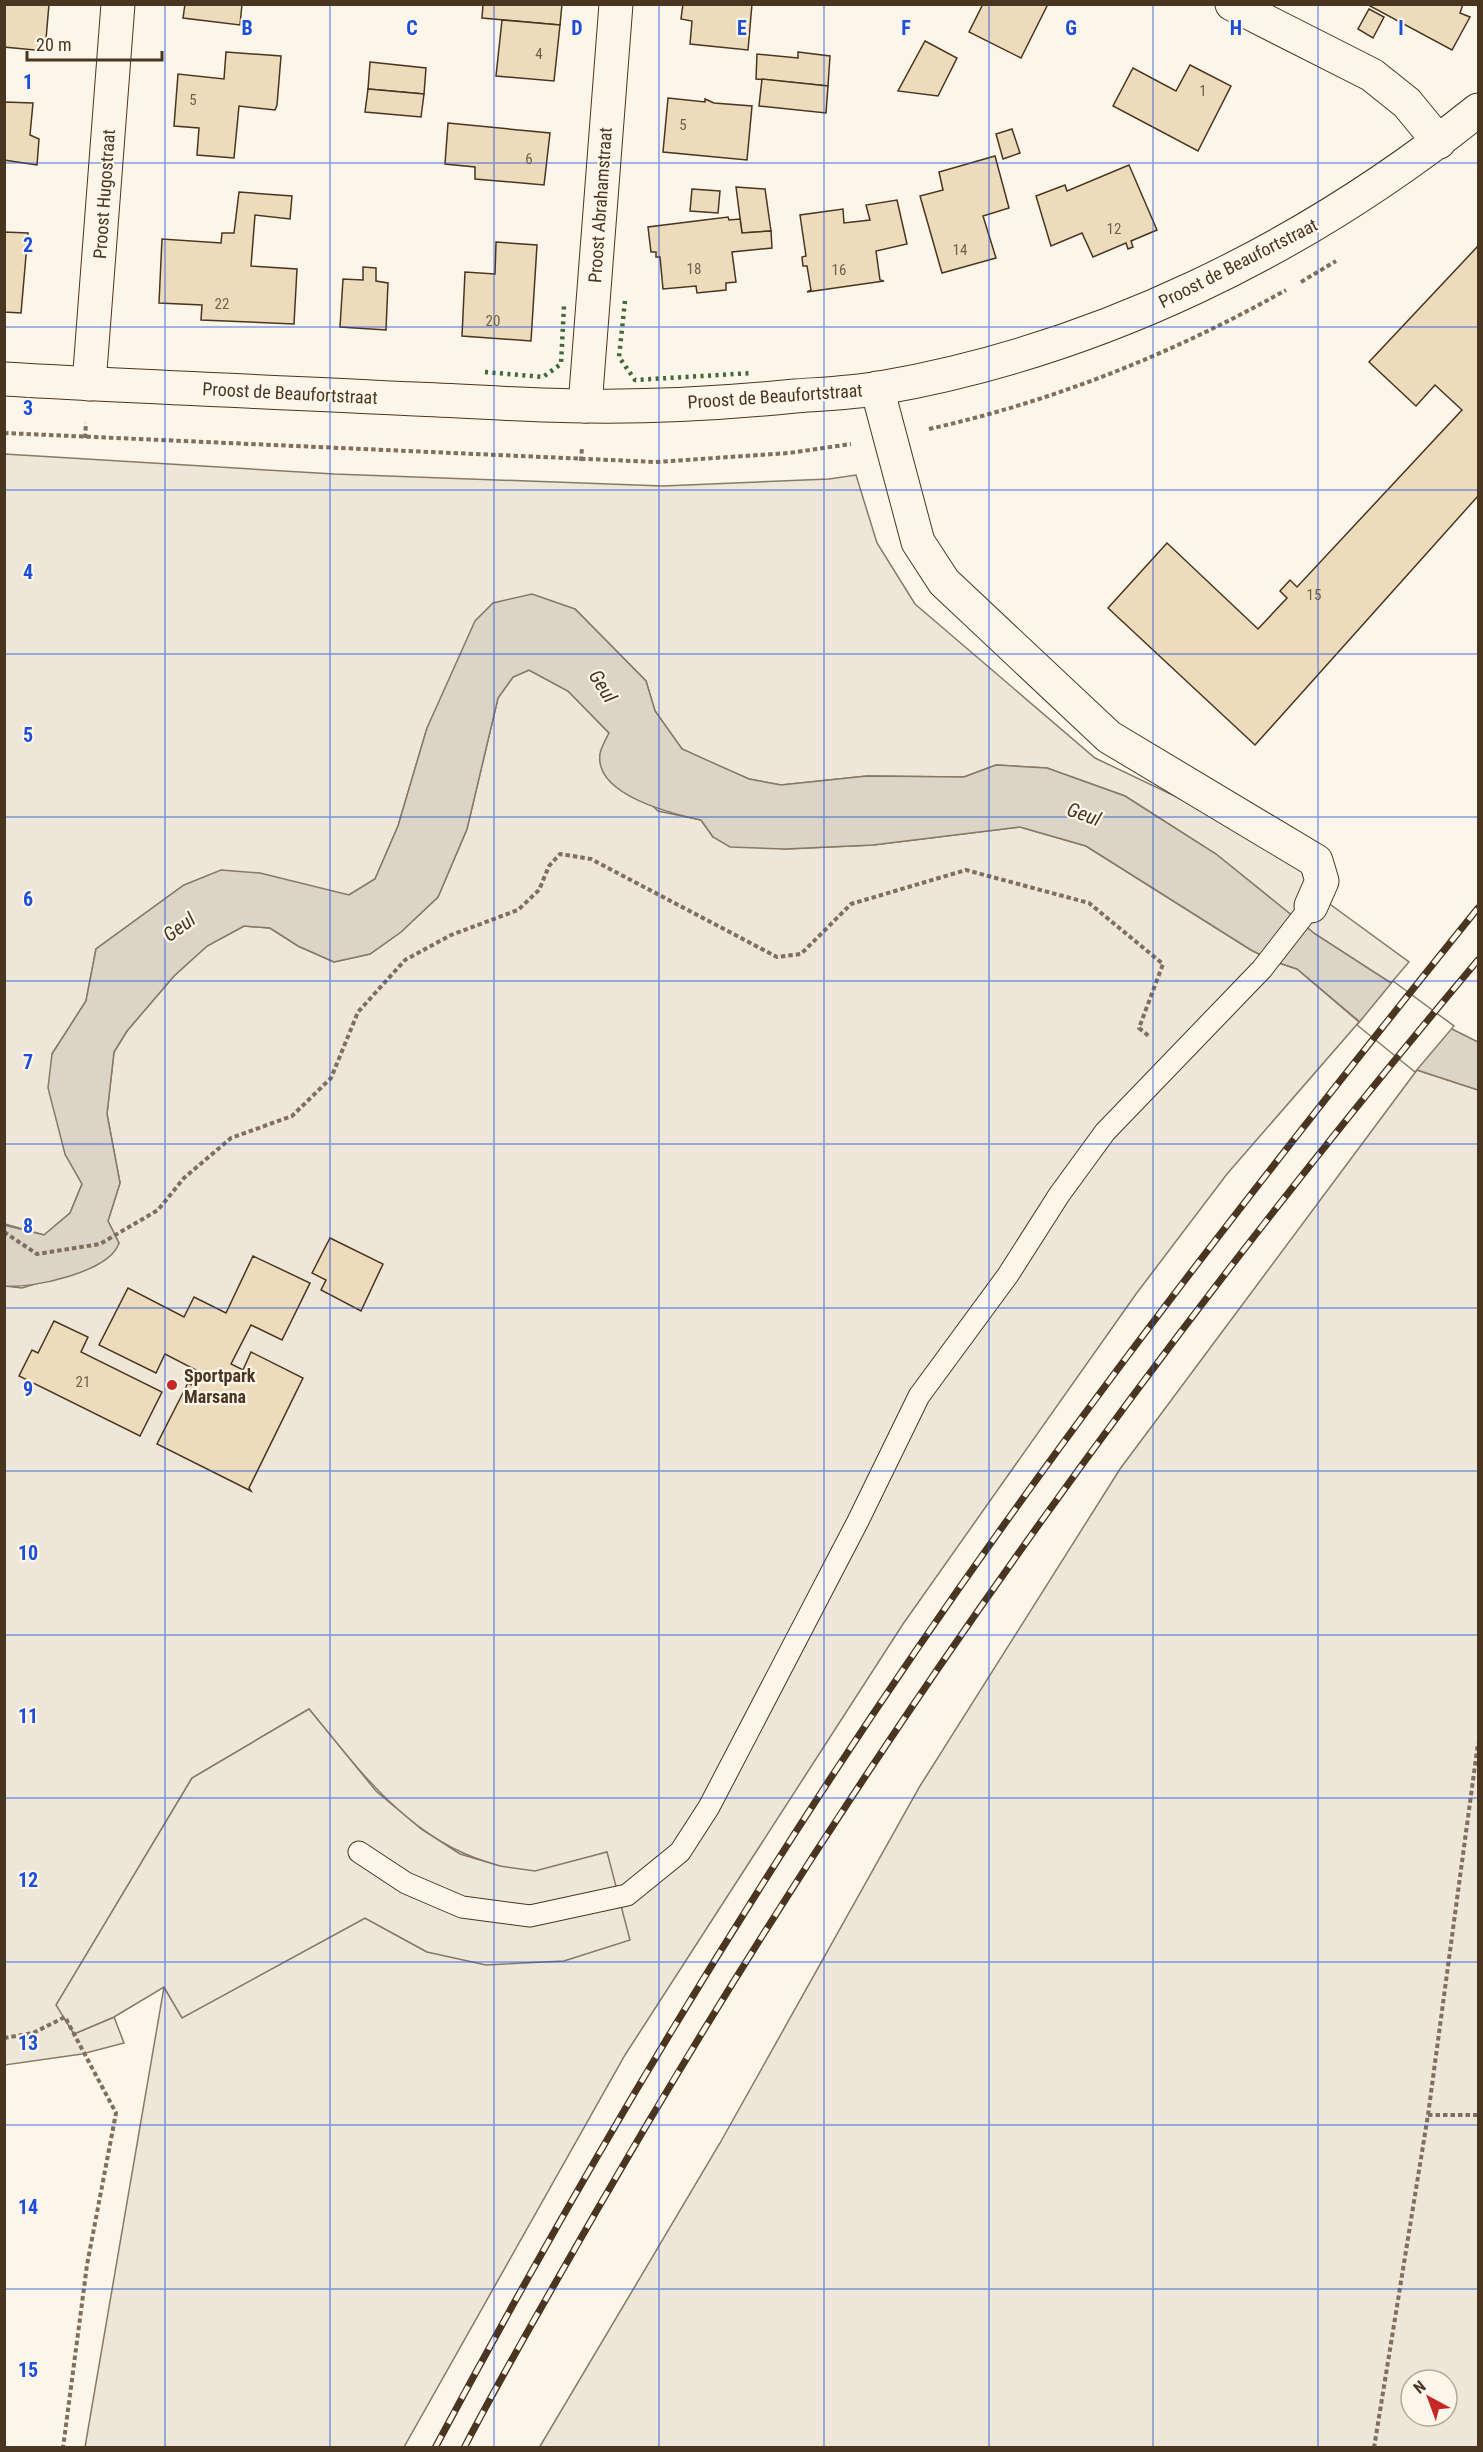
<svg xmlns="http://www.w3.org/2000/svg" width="1483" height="2452" viewBox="0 0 1483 2452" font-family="'Roboto Condensed',sans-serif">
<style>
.green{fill:#ede6d9;stroke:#887966;stroke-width:1.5;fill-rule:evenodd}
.parking{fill:#ede7d9;stroke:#887966;stroke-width:1.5}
.water{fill:#dcd4c6;stroke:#887966;stroke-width:1.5}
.pier{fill:#fbf6e9;stroke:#887966;stroke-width:1.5}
.building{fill:#ecdcbc;stroke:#4a3520;stroke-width:1.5}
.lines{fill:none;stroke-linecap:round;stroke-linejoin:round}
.service-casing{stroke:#4a3520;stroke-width:23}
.minor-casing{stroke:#4a3520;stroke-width:35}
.tertiary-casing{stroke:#4a3520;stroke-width:35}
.path{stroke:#7f6f5c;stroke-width:4;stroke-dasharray:4.5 3;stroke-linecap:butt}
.service{stroke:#fbf6e9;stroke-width:21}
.minor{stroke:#fbf6e9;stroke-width:33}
.tertiary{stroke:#fbf6e9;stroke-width:33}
.rail-casing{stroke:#4a3520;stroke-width:7}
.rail{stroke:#fbf6e9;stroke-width:4.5;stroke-dasharray:14;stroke-linecap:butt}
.hedge{stroke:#436837;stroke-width:4.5;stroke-dasharray:3 4.5;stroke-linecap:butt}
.grid{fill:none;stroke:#1d4ed8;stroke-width:1.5;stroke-opacity:0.55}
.poi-dot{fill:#c62828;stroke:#fbf6e9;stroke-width:2}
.labels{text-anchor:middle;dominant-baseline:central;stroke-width:4.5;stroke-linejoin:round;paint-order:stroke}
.number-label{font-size:15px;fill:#725f47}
.street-label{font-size:18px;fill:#4a3520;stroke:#fbf6e9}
.poi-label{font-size:18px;font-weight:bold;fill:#4a3520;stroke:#fbf6e9;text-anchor:start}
.water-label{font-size:20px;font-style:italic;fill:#4a3520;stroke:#fbf6e9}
.grid-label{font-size:20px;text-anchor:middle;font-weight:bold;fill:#1d4ed8;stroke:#fbf6e9;stroke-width:4.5;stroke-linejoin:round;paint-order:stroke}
</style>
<rect width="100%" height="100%" fill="#fbf6e9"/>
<g class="green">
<path d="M4,454L334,474L663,486L829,479L856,475L877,543L915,604L1095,758L1311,861L1305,886L1409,962L1391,983L1315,934L1216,854L1125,796L1047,768L996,765L964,777L867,776L781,785L749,779L723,768L682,749L655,711L646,681L575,609L452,677L427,728L398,826L375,879L349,895L321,890L184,885L96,949L86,1001L52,1054L65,1154L82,1184L70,1213L44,1235L5,1224Z"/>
<path d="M529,670L568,691L609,733L600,755L658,811L701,820L713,837L785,849L873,845L1020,827L1086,846L1251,950L1273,961L1297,969L1359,1022L1227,1174L1136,1294L903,1624L625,2055L404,2447H85L164,1987L182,2017L365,1918L427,1952L607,1852C585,1859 560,1869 536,1871C521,1873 501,1867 487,1862C408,1838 359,1770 309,1709L192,1778L57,2004L74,2034L114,2017L124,2043L82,2054L5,2065V1286L22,1288L95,1266L119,1243L108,1221L120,1183L107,1114L114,1052L127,1031L174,976L207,946L244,926L270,928L298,946L334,962L370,954L401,932L438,897L467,829L498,698L513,677Z"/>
<path d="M1417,1070L1478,1090V2447L539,2448L720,2143L920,1786L1120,1469ZM1411,2380H1447V2416H1411Z"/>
</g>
<path class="parking" d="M309,1709L376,1791L421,1829L460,1854L500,1866L535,1871L607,1852L630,1940L564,1961L486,1965L427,1952L365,1918L182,2018L164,1987L114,2017L74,2034L56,2005L192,1778Z"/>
<path class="water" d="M532,594L575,609L646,681L655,711L682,749L749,779L781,785L867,776L964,777L996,765L1047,768L1125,796L1216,854L1315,934L1391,983L1452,1029L1478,1042V1090L1417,1070L1297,969L1273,961L1251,950L1086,846L1020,827L873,845L785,849L730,847L713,837L701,820C673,814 594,795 600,754C601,747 606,739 609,733L568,691L529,670L513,677L498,698L467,829L438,897L401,932L370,954L334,962L298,946L270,928L244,926L207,946L174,976L127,1031L114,1052L107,1114L120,1183L108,1221L119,1243C110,1272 31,1289 5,1286L4,1225L44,1235L70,1213L82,1184L65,1154L48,1088L52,1054L86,1001L96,949L184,885L221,870L260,873L349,895L375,879L398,826L427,728L475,621L493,603Z"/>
<path class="pier" d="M1393,981L1454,1026L1415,1072L1357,1025Z"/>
<g class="building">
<path d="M4,4H49L45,51L4,47Z"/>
<path d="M185,4H242L240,25L183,18Z"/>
<path d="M483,4H562L560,25L482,18Z"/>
<path d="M683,4H752L748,50L690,44L692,21L681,19Z"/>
<path d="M983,4H1048L1021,58L969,32Z"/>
<path d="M1371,4H1463L1460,13L1470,17L1452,50L1370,6Z"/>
<path d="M1369,9L1384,17L1373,38L1358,29Z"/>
<path d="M502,20L560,25L554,81L496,76Z"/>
<path d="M925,41L957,58L938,96L898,91Z"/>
<path d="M226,52L281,56L277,105L275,110L239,106L234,158L197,155L199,128L174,126L178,74L224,79Z"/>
<path d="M798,52L830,56L828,86L756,79L757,54L798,58Z"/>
<path d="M370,62L426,68L424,94L368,89Z"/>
<path d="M1190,65L1231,86L1198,151L1113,106L1133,68L1176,91Z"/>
<path d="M762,79L828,86L826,113L759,106Z"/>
<path d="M368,89L424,94L421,117L365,112Z"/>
<path d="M668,98L705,102V99L714,103L752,106L747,160L663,152Z"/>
<path d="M4,102L33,103L30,135L39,139L37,165L4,160Z"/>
<path d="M448,123L550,133L544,185L475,179V167L445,164Z"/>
<path d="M1012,129L1020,153L1003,159L996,134Z"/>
<path d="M995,156L1009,208L983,216L996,258L942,273L920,196L943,190L939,172Z"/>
<path d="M1129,165L1157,230L1131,241L1133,247L1128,249L1126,243L1093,257L1082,233L1051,246L1036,196L1065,185L1067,191Z"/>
<path d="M736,187L765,189L771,231L742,233Z"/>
<path d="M692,189L720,191L718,213L690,211Z"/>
<path d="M239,192L292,196L290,219L255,215L251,266L297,269L294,324L201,320L202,305L159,303L162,239L221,243L222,233H234Z"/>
<path d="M897,200L907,244L876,251L880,280L884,281L807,292L811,290L807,266H803L802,257L806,256L800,215L843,209L844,223L870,220L866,205Z"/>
<path d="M728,217L729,220L740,219L742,233L771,231L772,248L732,252L736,282L726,283V290L697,293L696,286L663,289L660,257H656V252H651L648,227Z"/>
<path d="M4,232L28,233L21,313L4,312Z"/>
<path d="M496,242L537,245L531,341L462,336L465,272L495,274Z"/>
<path d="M1478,246V496L1255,745L1108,608L1167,543L1258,629L1287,598L1280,591L1290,580L1297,587L1462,410L1435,385L1416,406L1369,362Z"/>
<path d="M363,267L376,268V281L388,283L386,330L340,327L343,279L363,280Z"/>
<path d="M330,1238L383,1264L361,1311L321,1290L326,1280L312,1273Z"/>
<path d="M253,1256L310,1283L282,1340L251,1325L231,1364L243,1370L251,1352L303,1378L249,1488L251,1491L157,1444L188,1383L191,1385L198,1371L165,1354L156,1373L99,1345L128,1288L184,1317L194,1297L226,1313Z"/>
<path d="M54,1321L88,1337L81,1352L162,1392L140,1436L19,1376L32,1350L38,1353Z"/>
</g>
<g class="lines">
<g class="service-casing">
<path id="service" d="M359,1852L406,1883L462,1907L530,1916L627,1895L680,1852L709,1807L857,1523L919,1396L1008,1275L1059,1195L1105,1132L1262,969L1311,906"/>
</g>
<g class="minor-casing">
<g id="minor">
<path d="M1232,4L1372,75L1407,103L1439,142"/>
<path d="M89,384L118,4"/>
<path d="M877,388L918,542L944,582L1109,737L1316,861L1322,881L1311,906"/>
<path d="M585,406L616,4"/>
</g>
</g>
<g class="tertiary-casing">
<path id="tertiary" d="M4,379C141,387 278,392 415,399C472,401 529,406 586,406C655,407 725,403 795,396C823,394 852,393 880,388C1099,350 1305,249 1478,110"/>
</g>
<g class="path">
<path d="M1301,282L1336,261"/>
<path d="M929,429C1055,401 1174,353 1286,290"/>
<path d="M4,433L655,462L789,453L851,444"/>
<path d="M85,438L86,423"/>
<path d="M581,461L582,447"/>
<path d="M4,1232L37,1254L100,1244L158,1210L184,1178L231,1138L292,1116L331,1078L358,1012L405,960L451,935L518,910L539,890L549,866L560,854L591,859L777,957L801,954L851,904L966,870L1089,903L1163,964L1139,1028L1150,1037"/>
<path d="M4,2038L33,2033L65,2017L116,2113L87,2265L63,2448"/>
<path d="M1428,2115H1478"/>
<path d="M1374,2448L1428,2115L1478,1743"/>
</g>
<use href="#service" class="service"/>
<use href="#minor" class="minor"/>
<use href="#tertiary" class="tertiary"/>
<g class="rail-casing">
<g id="rail">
<path d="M435,2448C610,2120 804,1802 1021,1501C1167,1298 1322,1102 1478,908"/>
<path d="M464,2448C506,2367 552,2289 597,2210C852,1767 1149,1351 1478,960"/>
</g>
</g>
<use href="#rail" class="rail"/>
<g class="hedge">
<path d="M625,301L619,357L635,380L752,373"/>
<path d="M485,372L543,377L561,364L564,306"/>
</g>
</g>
<path class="grid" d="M165,4V2448M330,4V2448M494,4V2448M659,4V2448M824,4V2448M989,4V2448M1153,4V2448M1318,4V2448M4,163H1478M4,327H1478M4,490H1478M4,654H1478M4,817H1478M4,981H1478M4,1144H1478M4,1308H1478M4,1471H1478M4,1635H1478M4,1798H1478M4,1962H1478M4,2125H1478M4,2289H1478"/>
<circle class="poi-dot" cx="172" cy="1385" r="6"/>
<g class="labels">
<g class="number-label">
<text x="539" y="54">4</text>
<text x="1203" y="91">1</text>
<text x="193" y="100">5</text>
<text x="683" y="125">5</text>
<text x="529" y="159">6</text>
<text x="1114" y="229">12</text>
<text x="960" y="250">14</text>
<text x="694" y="269">18</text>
<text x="839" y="270">16</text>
<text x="222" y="304">22</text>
<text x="493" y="321">20</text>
<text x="1314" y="595">15</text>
<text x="83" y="1382">21</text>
</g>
<g class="street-label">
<text transform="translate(104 194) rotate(-86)">Proost Hugostraat</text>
<text transform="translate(600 205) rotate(-86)">Proost Abrahamstraat</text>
<text transform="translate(1238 263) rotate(-27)">Proost de Beaufortstraat</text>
<text transform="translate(290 393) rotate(3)">Proost de Beaufortstraat</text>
<text transform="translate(775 396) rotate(-4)">Proost de Beaufortstraat</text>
</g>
<g class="poi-label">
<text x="184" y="1375">Sportpark<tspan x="184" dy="21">Marsana</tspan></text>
</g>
<g class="water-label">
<text transform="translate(603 686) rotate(58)">Geul</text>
<text transform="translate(1084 814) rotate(20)">Geul</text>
<text transform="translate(179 927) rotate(-36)">Geul</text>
</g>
</g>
<g class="grid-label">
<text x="247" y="35">B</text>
<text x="412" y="35">C</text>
<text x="577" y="35">D</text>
<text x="742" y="35">E</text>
<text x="906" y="35">F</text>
<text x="1071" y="35">G</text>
<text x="1236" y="35">H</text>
<text x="1401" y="35">I</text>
<text x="28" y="89">1</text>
<text x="28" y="252">2</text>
<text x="28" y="415">3</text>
<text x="28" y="579">4</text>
<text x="28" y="742">5</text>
<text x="28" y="906">6</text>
<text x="28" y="1069">7</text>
<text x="28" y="1233">8</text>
<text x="28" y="1396">9</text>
<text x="28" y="1560">10</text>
<text x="28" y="1723">11</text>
<text x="28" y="1887">12</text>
<text x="28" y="2050">13</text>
<text x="28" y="2214">14</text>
<text x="28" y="2377">15</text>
</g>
<rect width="1483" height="2452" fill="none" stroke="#4a3520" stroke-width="12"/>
<g transform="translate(1429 2398) rotate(319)"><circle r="28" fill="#fbf6e9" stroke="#b4a999" stroke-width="1.5"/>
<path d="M0-4.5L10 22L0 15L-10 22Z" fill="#c62828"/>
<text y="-9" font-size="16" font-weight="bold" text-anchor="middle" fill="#4a3520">N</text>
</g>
<path d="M27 51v9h135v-9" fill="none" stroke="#4a3520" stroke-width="3"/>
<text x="36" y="51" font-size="18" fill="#4a3520" stroke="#fbf6e9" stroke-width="4.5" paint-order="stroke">20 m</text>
</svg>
